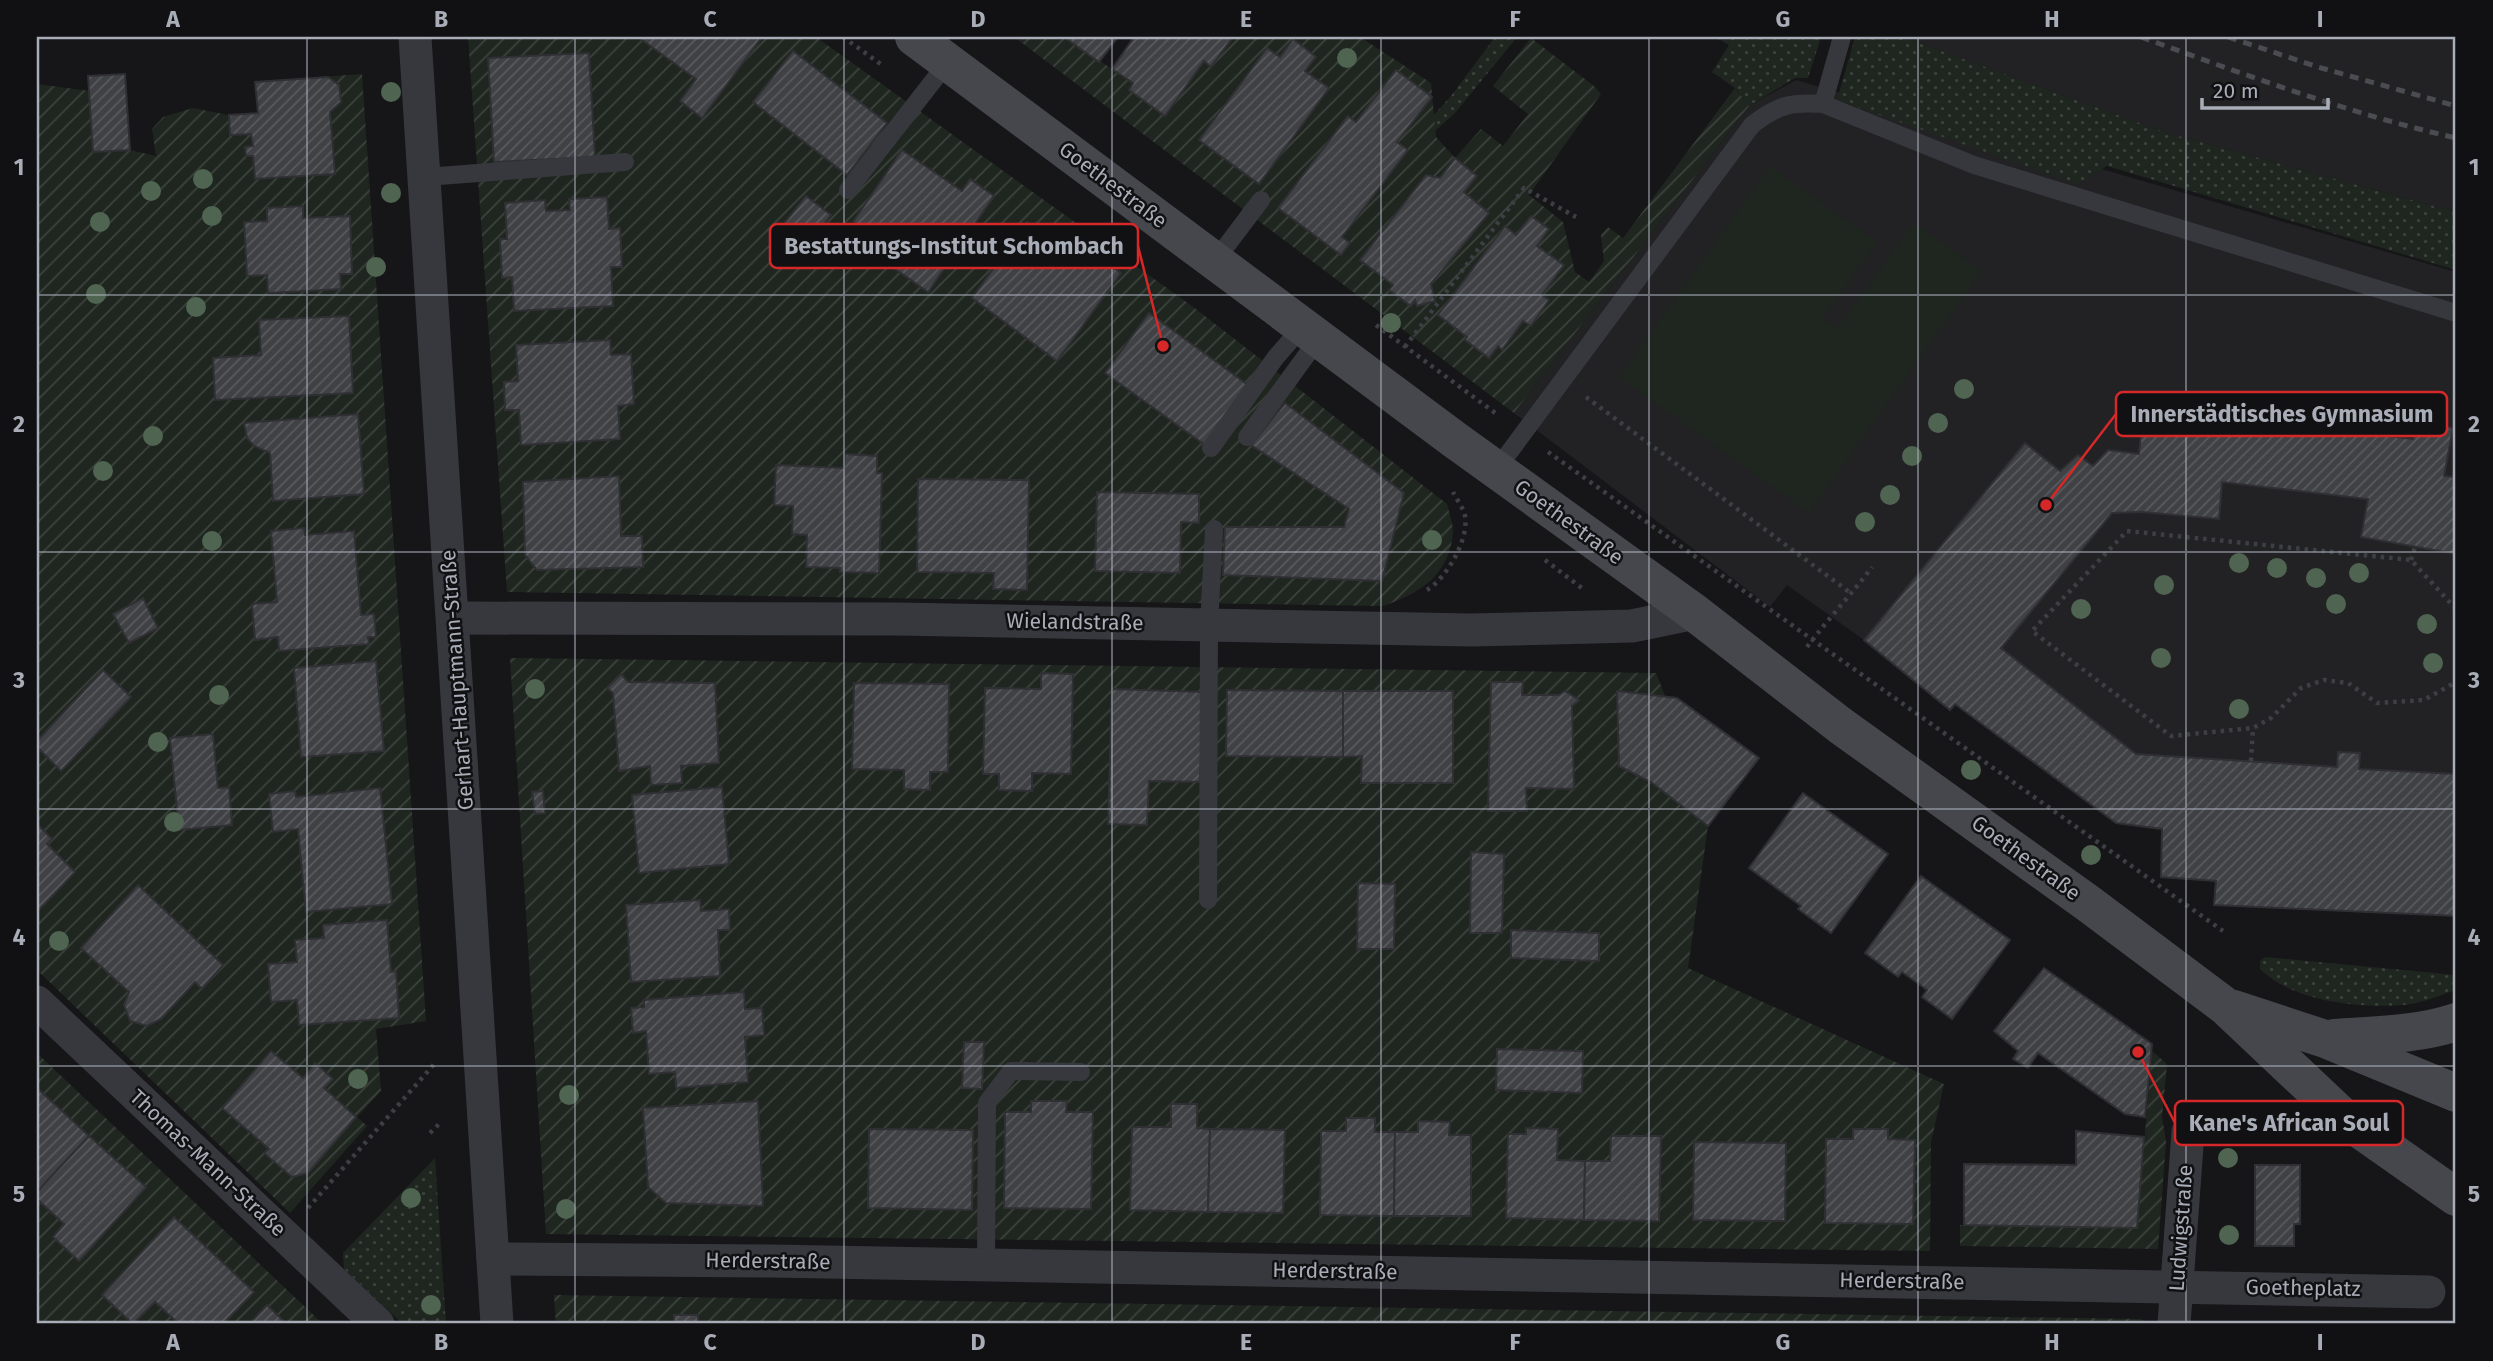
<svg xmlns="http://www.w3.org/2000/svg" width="2493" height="1361" viewBox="0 0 2493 1361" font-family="'Fira Sans',sans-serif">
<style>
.built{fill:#222225}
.grass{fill:url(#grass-dots)}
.park{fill:#1e261f}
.garden{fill:url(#garden-furrows)}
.building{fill:url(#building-hatch);stroke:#303034;stroke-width:2}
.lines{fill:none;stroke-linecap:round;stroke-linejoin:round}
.path{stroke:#3d3f44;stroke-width:4.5;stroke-dasharray:3.5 5;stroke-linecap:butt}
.lane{stroke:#37383d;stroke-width:18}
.street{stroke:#37383d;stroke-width:33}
.secondary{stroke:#45474d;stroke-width:38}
.rail{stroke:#4a4c52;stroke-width:5;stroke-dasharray:9 7;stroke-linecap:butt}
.tree{fill:#506452}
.grid{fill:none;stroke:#a8adb8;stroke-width:2;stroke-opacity:0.55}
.labels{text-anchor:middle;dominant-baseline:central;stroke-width:5;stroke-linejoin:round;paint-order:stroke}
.street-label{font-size:21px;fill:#a8adb8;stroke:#111113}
.leader{fill:none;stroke:#d62828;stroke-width:2.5}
.callout-dot{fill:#d62828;stroke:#111113;stroke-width:2.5}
.callout{fill:#111113;stroke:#d62828;stroke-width:2.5}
.callout-label{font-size:23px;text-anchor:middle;font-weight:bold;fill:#a8adb8}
.neatline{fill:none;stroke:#a8adb8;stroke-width:2.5}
.grid-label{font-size:23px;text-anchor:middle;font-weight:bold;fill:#a8adb8}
</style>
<defs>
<pattern id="grass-dots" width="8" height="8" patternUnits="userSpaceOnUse" patternTransform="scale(1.75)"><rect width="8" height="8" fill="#1e261f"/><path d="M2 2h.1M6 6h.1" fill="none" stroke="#3c433d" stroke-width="1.8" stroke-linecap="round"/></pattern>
<pattern id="garden-furrows" width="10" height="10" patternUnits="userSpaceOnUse" patternTransform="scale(1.75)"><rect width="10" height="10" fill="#1e261f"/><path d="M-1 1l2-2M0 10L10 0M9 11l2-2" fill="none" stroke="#3c433d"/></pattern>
<pattern id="building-hatch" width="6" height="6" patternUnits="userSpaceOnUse" patternTransform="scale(1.75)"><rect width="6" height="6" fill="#404145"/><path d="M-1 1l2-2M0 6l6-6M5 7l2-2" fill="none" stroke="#595a5e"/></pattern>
</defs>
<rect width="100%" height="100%" fill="#161618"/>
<g class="built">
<path d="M1903,37H2456V212L2164,132Z"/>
<path d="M1796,80L2456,272V916L2214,905L2215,881L2161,877L2162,829L2116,823L1955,704L1950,710L1864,640L1787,585L1770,607L1514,413L1749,106Z"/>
</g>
<g class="grass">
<path d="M1495,37H1517L1455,113L1414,150L1406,146L1451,96Z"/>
<path d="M1715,37H1821L1808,78H1795L1749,106L1735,88L1712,72L1729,45Z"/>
<path d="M1855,37H1903L2164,132L2456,212V270L2107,166L2077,184L1837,100Z"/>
<path d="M2265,957L2456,975V990C2439,996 2422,1003 2404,1005C2358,1008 2294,1002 2260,969V961Z"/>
<path d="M435,1158L446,1324H403L344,1269L343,1253Z"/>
</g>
<path class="park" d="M1770,166L1877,242L1823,318L1837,328L1914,223L1982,271L1809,513L1619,377Z"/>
<g class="garden">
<path d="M468,37H816L1192,306L1447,504C1449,513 1453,523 1453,531C1451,574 1419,594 1383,606L507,592Z"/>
<path d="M1014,37H1064L1133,83L1129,90L1165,116L1204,61L1212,66L1233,37H1360L1431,83L1436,137L1455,158L1481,129L1503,146L1528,114L1493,86L1531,38L1594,86L1601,94L1529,195L1563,222L1575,272L1589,282L1604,261L1601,235L1608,227L1623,238L1735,88L1749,106L1514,413Z"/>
<path d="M362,74L426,1021L376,1029L381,1091L357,1117L367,1126L290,1213L37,970V84L90,91L130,150L156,156L152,129L163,117L193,108L228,115L258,113L255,82Z"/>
<path d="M510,658L1656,673L1665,696L1617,691L1619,766L1651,782L1708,826L1688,968L1944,1084L1931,1142L1930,1251L546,1234Z"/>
<path d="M2152,1051L2167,1064L2162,1117L2166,1142L2158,1249L1960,1246V1225L2137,1228Z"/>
<path d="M37,1053L323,1324H37Z"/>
<path d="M554,1295L2141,1319L2147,1324H556Z"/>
</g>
<g class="building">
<path d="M638,37H762L702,118L680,101L696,79Z"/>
<path d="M1064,37H1118L1099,62Z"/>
<path d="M1134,37H1233L1211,67L1204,61L1165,116L1129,90L1133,83L1112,69Z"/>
<path d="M1293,39L1316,57L1305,71L1329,88L1259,184L1199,140L1267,48L1280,57Z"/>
<path d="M793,51L887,123L847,175L753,102Z"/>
<path d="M589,53L595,157L494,162L488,58Z"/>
<path d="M1396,70L1432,97L1397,142L1408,150L1342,237L1350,243L1341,255L1278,208L1348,116L1356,122Z"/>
<path d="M125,74L130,150L93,152L88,76Z"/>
<path d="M328,77L339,85L341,102L330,112L335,174L255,179L253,156H246L245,147L253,146L251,134L230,135L229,115L258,113L255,82Z"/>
<path d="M902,150L962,191L970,179L994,196L928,292L894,268L903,256L853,222Z"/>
<path d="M1455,158L1477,176L1464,192L1489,213L1431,284L1435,301L1417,306L1415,300L1411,306L1389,290L1393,285L1360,260L1426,175L1440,178Z"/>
<path d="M806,196L831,215L807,246L782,226Z"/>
<path d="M607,197L609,229L620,228L622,267H611L613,306L514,311L512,277L502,278L500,239H507L505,203L545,200L546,211L570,210L569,199Z"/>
<path d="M303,206V218L350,216L352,274H340L341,289L268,293L267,275L247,276L244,222L267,221V208Z"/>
<path d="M1531,216L1549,229L1537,246L1564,265L1542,295L1549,300L1531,326L1523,321L1502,350L1498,346L1489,358L1465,340L1467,337L1438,315L1505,226L1516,235Z"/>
<path d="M1027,222L1085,265L1094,253L1121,273L1057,361L972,298Z"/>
<path d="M1149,313L1248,385L1205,445L1105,373Z"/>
<path d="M349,316L353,393L215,400L213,358L261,355L259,320Z"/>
<path d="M610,340L611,355L631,354L634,404L618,406L620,439L521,445L519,410H505L504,382L518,381L516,345Z"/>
<path d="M2145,392L2182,393L2180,412L2413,439L2418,422L2453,428L2444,476L2453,477L2456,460V554L2361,537L2368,499L2222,482L2219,519L2142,512L2112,513L2001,648L2136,754L2337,767L2338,752L2360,753L2359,769L2456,774V916L2214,905L2216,881L2161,877L2162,829L2116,823L1955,704L1950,710L1864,640L2025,443L2060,471L2078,455L2093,466L2108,450L2139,454Z"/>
<path d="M1285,403L1404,493L1382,581L1223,575L1225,527H1344L1349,509L1251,445Z"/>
<path d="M358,414L364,494L273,501L270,453L254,446L247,438L244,423Z"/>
<path d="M845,454L877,456V473H882L879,573L840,572V568L806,567L807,535L792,534L793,506L774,505L776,465L844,468Z"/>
<path d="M619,476L621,536H642L643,567L537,570L525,555L523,482Z"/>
<path d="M918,479L1029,480L1027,590L993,589L994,573L917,572Z"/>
<path d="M1097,492L1199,494V523L1181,522L1180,573L1095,571Z"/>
<path d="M304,528L305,535L354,531L361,615L374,614L376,637H368L369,644L279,651L278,637L255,640L252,604L277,602L271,531Z"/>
<path d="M143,598L158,628L129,643L113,614Z"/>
<path d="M376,661L384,751L301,757L294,668Z"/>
<path d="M103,670L131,697L61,771L37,747V741Z"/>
<path d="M1041,673L1073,674L1071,774L1032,773V791L999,790V774H983L985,688L1041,689Z"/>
<path d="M621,674L628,682L715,683L719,763L681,766L682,783L651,785L650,766L619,771L613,693L607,688Z"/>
<path d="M1491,682H1523L1522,695H1559L1565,691L1579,700L1572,706L1574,789L1526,788L1527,811H1488Z"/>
<path d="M854,683L949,684L948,772H930V790L904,789V770L852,769Z"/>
<path d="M1112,689L1203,692L1200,782L1149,781L1147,825L1108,824Z"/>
<path d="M1227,690L1343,691V757L1226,756Z"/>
<path d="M1343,691H1453V783H1361L1362,756L1343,757Z"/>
<path d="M1617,691L1677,698L1759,758L1708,826L1651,782L1619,766Z"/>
<path d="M213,734L218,788L229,787L232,825L179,830L170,738Z"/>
<path d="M722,787L729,864L639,873L632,795Z"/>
<path d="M380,788L392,904L306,912L298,829L273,832L269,794L295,791L296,797Z"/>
<path d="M543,791L545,813L535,814L532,792Z"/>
<path d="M1803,793L1888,854L1831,933L1798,909L1801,906L1749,868Z"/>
<path d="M37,824L52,839L47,844L75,872L37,912Z"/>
<path d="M1471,852L1504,854L1502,933H1470Z"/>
<path d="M1921,876L2010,940L1952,1019L1922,997L1927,990L1902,972L1898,977L1865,953Z"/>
<path d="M1358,883L1395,884L1394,949H1357Z"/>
<path d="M138,885L223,965L202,989L195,982L161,1019L147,1026L130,1021L124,1005L129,992L81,948Z"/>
<path d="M700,900L701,911L729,909L730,930H718L720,976L631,982L626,905Z"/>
<path d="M387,920L391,972L396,971L399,1018L299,1025L297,1000L271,1002L268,964L297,962L295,940L324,938L323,925Z"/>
<path d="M1511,930L1599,933V961L1511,958Z"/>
<path d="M2044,968L2152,1044L2145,1117L2125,1114L2038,1053L2028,1068L2013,1059L2018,1051L1994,1031Z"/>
<path d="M744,992L745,1009L762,1008L764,1035L745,1037L748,1082L676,1088L675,1072L649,1074L646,1031L633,1033L631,1008L644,1007V1000Z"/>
<path d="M964,1042H984L982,1089L962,1088Z"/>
<path d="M1497,1049L1583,1051L1582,1093L1496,1090Z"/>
<path d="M271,1051L303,1078L315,1063L333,1079L324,1088L356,1117L308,1173L292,1177L264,1153L269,1149L222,1108Z"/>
<path d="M37,1088L89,1136L37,1192Z"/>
<path d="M758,1101L763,1206L666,1203L648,1187L643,1108Z"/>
<path d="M1031,1101H1067L1066,1112H1093L1091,1209L1004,1208L1005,1112H1031Z"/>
<path d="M1171,1104H1197V1128L1210,1129L1208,1212L1130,1210L1132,1127H1171Z"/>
<path d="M1346,1118H1375V1132H1395L1394,1216L1320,1215L1321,1131H1346Z"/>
<path d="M1418,1121L1450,1122L1449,1135H1471V1216H1394L1395,1132H1418Z"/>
<path d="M1526,1128L1558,1129L1557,1160L1585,1161L1584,1220L1506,1218L1508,1134H1526Z"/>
<path d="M869,1129L973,1130L972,1210L868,1208Z"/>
<path d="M1210,1129L1285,1130L1283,1213L1208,1212Z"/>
<path d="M1853,1129H1888V1139L1915,1140L1913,1224L1825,1223L1826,1139H1853Z"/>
<path d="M2076,1131L2144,1137L2137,1228L1964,1225V1164L2076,1165Z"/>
<path d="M89,1136L146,1187L79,1261L53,1237L64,1224L37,1199V1192Z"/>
<path d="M1611,1136H1661L1659,1221L1584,1220L1585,1161H1610Z"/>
<path d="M1694,1142L1786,1143L1785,1221L1693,1220Z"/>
<path d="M2255,1165H2300V1224H2294V1246H2255Z"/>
<path d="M174,1217L254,1292L223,1324H179L155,1302L133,1324L102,1295Z"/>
<path d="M267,1305L287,1324H249Z"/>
<path d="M674,1315H698V1324H641V1322L674,1323Z"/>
</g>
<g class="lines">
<g class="path">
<path d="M843,37L882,65"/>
<path d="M1376,325L1498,415"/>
<path d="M1405,347L1524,188L1576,217"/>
<path d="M1586,397L1852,594"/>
<path d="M1548,452L2223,931"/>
<path d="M1545,560L1583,589"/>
<path d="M2411,560L2415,547"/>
<path d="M1427,590C1447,578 1472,535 1464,512C1461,505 1456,498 1453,492"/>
<path d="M2456,609L2411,560L2127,531L2032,631L2171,736L2253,728L2271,718L2301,688L2324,680L2348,683L2377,703L2424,700L2456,682"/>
<path d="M1807,647C1828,619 1851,595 1872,567"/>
<path d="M2251,761L2253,728"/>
<path d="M430,1133L440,1123"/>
<path d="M308,1208L436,1062"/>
</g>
<g class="lane">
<path d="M1823,104L1842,37"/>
<path d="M425,177L625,162"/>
<path d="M848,190L948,62"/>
<path d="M1215,261L1261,200"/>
<path d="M1247,437L1319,338"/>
<path d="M1211,448L1276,357L1303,326"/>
<path d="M1496,470L1752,125C1778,105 1790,102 1823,104L1974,165L2456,313"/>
<path d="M1208,900L1209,625L1214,529"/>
<path d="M986,1265L987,1103L1011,1071L1081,1072"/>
</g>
<g class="street">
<path d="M415,37L497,1324"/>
<path d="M454,618L898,619L1471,630L1632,626L1695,613"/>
<path d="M37,1002L378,1324"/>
<path d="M493,1259L772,1261L2429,1292"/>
<path d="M2174,1324L2188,1132"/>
</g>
<g class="secondary">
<path d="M914,37L1455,440L1695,613L1841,726L2089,904L2225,1006L2345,1119L2456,1197"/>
<path d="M2234,1009L2325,1039L2456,1093"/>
<path d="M2334,1038C2374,1035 2418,1035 2456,1022"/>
</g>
<g class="rail">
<path d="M2141,37C2243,74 2350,114 2456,138"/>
<path d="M2228,37L2318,67L2456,106"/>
</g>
</g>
<g class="tree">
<circle cx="1347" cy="58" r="10"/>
<circle cx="391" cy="92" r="10"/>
<circle cx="203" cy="179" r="10"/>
<circle cx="151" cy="191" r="10"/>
<circle cx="391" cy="193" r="10"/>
<circle cx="212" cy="216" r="10"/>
<circle cx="100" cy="222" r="10"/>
<circle cx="376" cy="267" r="10"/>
<circle cx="96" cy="294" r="10"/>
<circle cx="196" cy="307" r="10"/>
<circle cx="1391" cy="323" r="10"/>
<circle cx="1964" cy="389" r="10"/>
<circle cx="1938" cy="423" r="10"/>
<circle cx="153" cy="436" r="10"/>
<circle cx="1912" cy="456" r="10"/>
<circle cx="103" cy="471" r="10"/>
<circle cx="1890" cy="495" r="10"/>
<circle cx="1865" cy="522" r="10"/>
<circle cx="1432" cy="540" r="10"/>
<circle cx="212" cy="541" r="10"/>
<circle cx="2239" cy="563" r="10"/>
<circle cx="2277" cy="568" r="10"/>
<circle cx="2359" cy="573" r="10"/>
<circle cx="2316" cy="578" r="10"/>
<circle cx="2164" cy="585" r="10"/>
<circle cx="2336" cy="604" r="10"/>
<circle cx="2081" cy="609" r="10"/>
<circle cx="2427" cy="624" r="10"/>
<circle cx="2161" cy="658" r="10"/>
<circle cx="2433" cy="663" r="10"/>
<circle cx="535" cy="689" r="10"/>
<circle cx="219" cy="695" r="10"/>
<circle cx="2239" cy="709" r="10"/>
<circle cx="158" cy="742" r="10"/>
<circle cx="1971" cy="770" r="10"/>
<circle cx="174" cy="822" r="10"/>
<circle cx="2091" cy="855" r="10"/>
<circle cx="59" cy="941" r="10"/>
<circle cx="358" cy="1079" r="10"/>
<circle cx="569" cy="1095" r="10"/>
<circle cx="2228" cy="1158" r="10"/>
<circle cx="411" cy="1198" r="10"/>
<circle cx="566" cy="1209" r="10"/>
<circle cx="2229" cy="1235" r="10"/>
<circle cx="431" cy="1305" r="10"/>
</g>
<path class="grid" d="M307,37V1324M575,37V1324M844,37V1324M1112,37V1324M1381,37V1324M1649,37V1324M1918,37V1324M2186,37V1324M37,295H2456M37,552H2456M37,809H2456M37,1066H2456"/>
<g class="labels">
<g class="street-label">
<text transform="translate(1113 185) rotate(37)">Goethestraße</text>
<text transform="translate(1569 522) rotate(36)">Goethestraße</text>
<text transform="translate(1075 622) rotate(1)">Wielandstraße</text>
<text transform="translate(457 680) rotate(-94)">Gerhart-Hauptmann-Straße</text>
<text transform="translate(2026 858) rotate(36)">Goethestraße</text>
<text transform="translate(208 1163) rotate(43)">Thomas-Mann-Straße</text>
<text transform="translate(2181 1228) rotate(-86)">Ludwigstraße</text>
<text transform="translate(768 1261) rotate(1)">Herderstraße</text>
<text transform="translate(1335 1271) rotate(1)">Herderstraße</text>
<text transform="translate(1902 1281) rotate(1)">Herderstraße</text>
<text transform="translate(2303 1288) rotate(1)">Goetheplatz</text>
</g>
</g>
<path class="leader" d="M1163 346L1138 246M2046 505L2116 414M2138 1052L2175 1123"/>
<g class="callout-dot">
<circle cx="1163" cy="346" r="7"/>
<circle cx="2046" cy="505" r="7"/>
<circle cx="2138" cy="1052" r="7"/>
</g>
<g class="callout">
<rect x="770" y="224" width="368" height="44" rx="7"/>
<rect x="2116" y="392" width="331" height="44" rx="7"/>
<rect x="2175" y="1101" width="228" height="44" rx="7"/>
</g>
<g class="callout-label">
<text x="954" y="254">Bestattungs-Institut Schombach</text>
<text x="2282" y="422">Innerstädtisches Gymnasium</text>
<text x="2289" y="1131">Kane's African Soul</text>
</g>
<rect width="2493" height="1361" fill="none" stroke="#111113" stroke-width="77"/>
<path d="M2202 98v10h126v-10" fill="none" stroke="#a8adb8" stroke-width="3.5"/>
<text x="2213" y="98" font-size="21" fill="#a8adb8" stroke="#111113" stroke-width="5" paint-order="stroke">20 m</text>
<rect x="38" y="38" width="2416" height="1284" class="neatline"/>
<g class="grid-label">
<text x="173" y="27">A</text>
<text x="441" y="27">B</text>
<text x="710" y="27">C</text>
<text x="978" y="27">D</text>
<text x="1246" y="27">E</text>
<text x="1515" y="27">F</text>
<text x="1783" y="27">G</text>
<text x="2052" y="27">H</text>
<text x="2320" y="27">I</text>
<text x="19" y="175">1</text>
<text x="2474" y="175">1</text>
<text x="19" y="432">2</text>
<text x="2474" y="432">2</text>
<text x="19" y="688">3</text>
<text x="2474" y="688">3</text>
<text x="19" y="945">4</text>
<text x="2474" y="945">4</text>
<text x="19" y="1202">5</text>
<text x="2474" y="1202">5</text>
<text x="173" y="1350">A</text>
<text x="441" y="1350">B</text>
<text x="710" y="1350">C</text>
<text x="978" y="1350">D</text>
<text x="1246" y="1350">E</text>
<text x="1515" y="1350">F</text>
<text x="1783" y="1350">G</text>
<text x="2052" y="1350">H</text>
<text x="2320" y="1350">I</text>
</g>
</svg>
